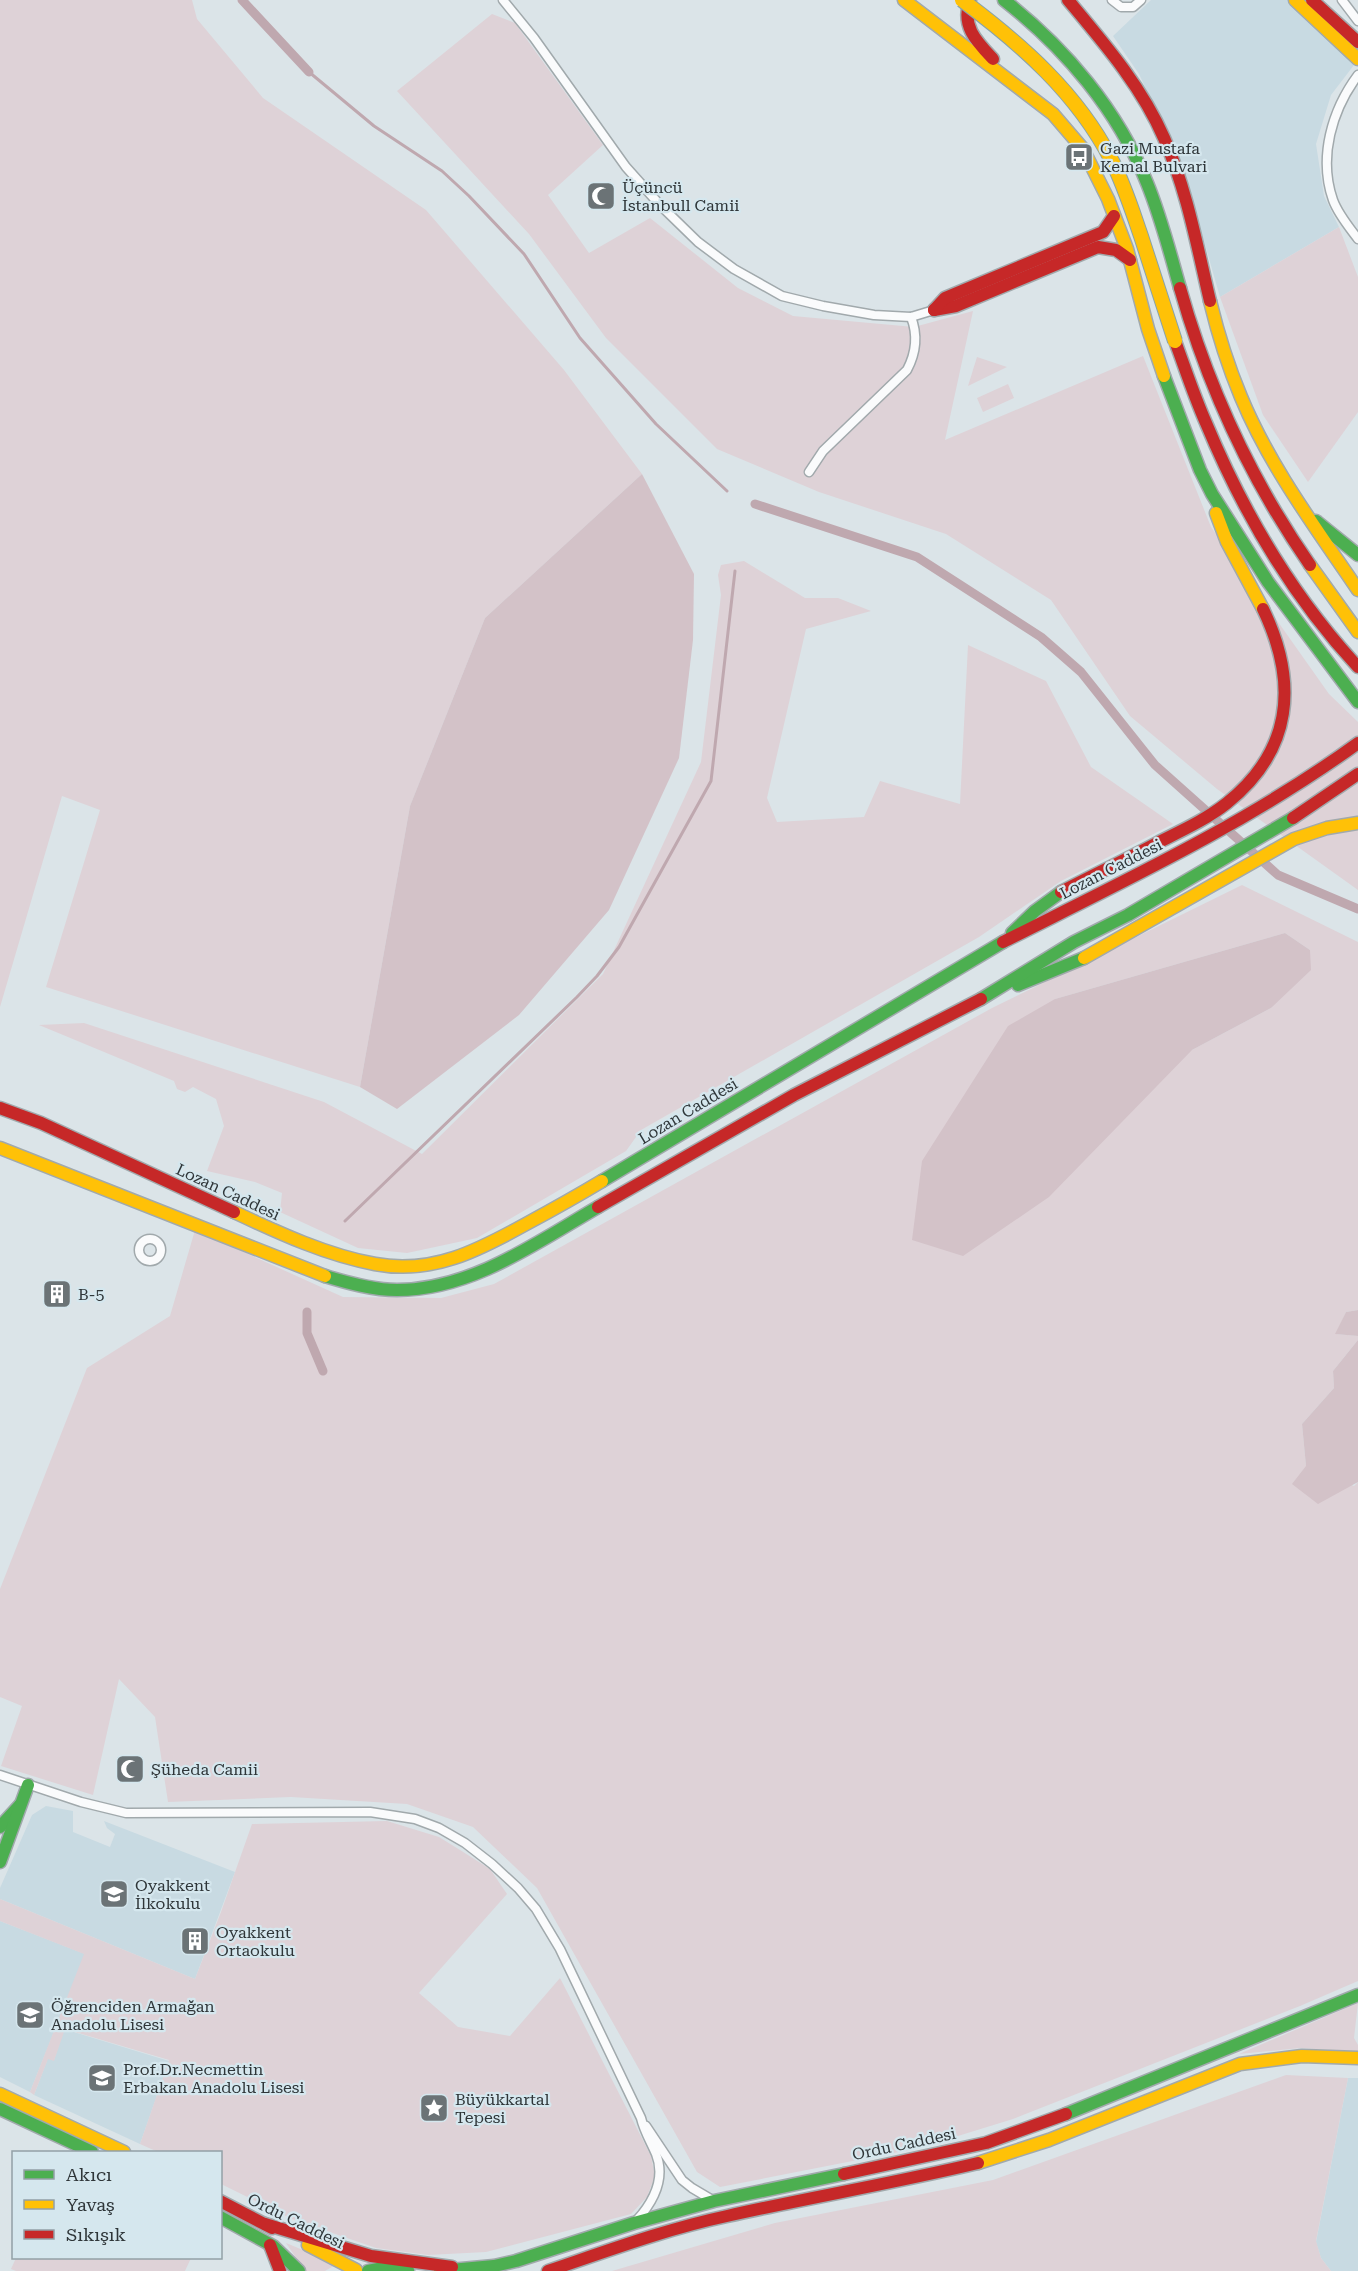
<svg xmlns="http://www.w3.org/2000/svg" width="1358" height="2271" viewBox="0 0 1358 2271" font-family="'Roboto Serif',serif">
<style>
.built{fill:#c8dae2}
.green{fill:#ded2d7;fill-rule:evenodd}
.forest{fill:#d3c2c8}
.lines{fill:none;stroke-linecap:round;stroke-linejoin:round}
.stream{stroke:#bfa8af;stroke-width:3}
.canal{stroke:#bfa8af;stroke-width:9}
.street-casing{stroke:#a1a9ac;stroke-width:11}
.fast-casing{stroke:#a1a9ac;stroke-width:15}
.slow-casing{stroke:#a1a9ac;stroke-width:15}
.jam-casing{stroke:#a1a9ac;stroke-width:15}
.street{stroke:#fafbfc;stroke-width:8}
.fast{stroke:#4caf50;stroke-width:12}
.slow{stroke:#ffc107;stroke-width:12}
.jam{stroke:#c62828;stroke-width:12}
.slow-bridge-casing{stroke:#88a3ab;stroke-width:16;stroke-linecap:butt}
.slow-bridge{stroke:#ffc107;stroke-width:14}
.labels{text-anchor:middle;dominant-baseline:central;stroke-width:4.5;stroke-linejoin:round;paint-order:stroke}
.poi-label{font-size:16px;fill:#2f3639;stroke:#d5e7ee;text-anchor:start}
.street-label{font-size:16px;fill:#2f3639;stroke:#d5e7ee}
</style>
<rect width="100%" height="100%" fill="#dbe4e8"/>
<g class="built">
<path d="M1151,0H1289L1354,65L1331,95L1316,144L1324,196L1339,227L1220,297L1189,189L1162,123L1139,74L1113,36Z"/>
<path d="M46,1806L73,1811V1832L110,1847L115,1834L107,1828L104,1821L235,1872L195,1979L0,1899V1888L32,1815Z"/>
<path d="M0,1921L85,1954L30,2092L0,2077Z"/>
<path d="M64,2029L169,2061L140,2144L34,2095L48,2058L54,2060Z"/>
<path d="M1348,2078H1358V2271H1331L1321,2258L1316,2242Z"/>
</g>
<g class="green">
<path d="M0,0H192L197,19L263,98L426,210L564,370L642,474L485,618L410,806L360,1087L46,987L100,810L62,796L0,1007Z"/>
<path d="M492,14L515,23L603,145L548,195L589,253L650,218L738,288L793,316L914,327L973,311L945,440L1143,356L1211,527L1329,694L1358,722V890L1217,789L1130,716L1051,600L946,534L819,492L717,449L606,338L529,234L397,91Z"/>
<path d="M1339,227L1358,277V412L1308,482L1263,415L1220,297Z"/>
<path d="M977,357L1007,367L968,386Z"/>
<path d="M1008,384L1014,398L983,412L977,398Z"/>
<path d="M744,561L805,598H838L871,611L806,629L767,798L777,822L864,817L880,781L960,804L968,645L1046,681L1091,767L1173,824L1061,881L979,937L641,1130L626,1151L477,1238L407,1253L358,1248L280,1212L282,1193L255,1182L207,1171L224,1126L216,1099L193,1087L185,1092L177,1089L174,1081L39,1025L84,1023L324,1102L422,1154L603,974L701,762L721,595L718,575L721,565Z"/>
<path d="M1242,885L1358,942V1310L1346,1312L1336,1334L1358,1336V1340L1333,1371L1334,1388L1302,1424L1306,1466L1354,1486L1358,1482V1981L1300,2006L1013,2119L919,2148L720,2187L697,2172L537,1888L473,1827L407,1804L291,1797L168,1802L155,1717L119,1679L93,1795L1,1766L22,1706L0,1697V1589L87,1368L170,1316L195,1230L343,1297L441,1298L494,1284L992,1008ZM1285,933L1310,950L1271,1008L1192,1050L1055,999Z"/>
<path d="M387,1821L439,1837L460,1850L490,1869L507,1894L419,1993L458,2027L510,2036L560,1978L651,2156L655,2176L647,2197L631,2214L486,2252L428,2255L376,2248L292,2219L221,2184L220,2152H158L140,2144L169,2060L65,2029L54,2061L48,2059L34,2095L30,2092L84,1954L0,1921V1899L195,1979L221,1912L252,1824Z"/>
<path d="M1358,2003L1354,2038L1358,2045V2052L1301,2048L1239,2054Z"/>
<path d="M1286,2075L1348,2078L1316,2241L1321,2258L1331,2271H612L775,2223L993,2180Z"/>
<path d="M286,2243L337,2264L325,2271H305Z"/>
<path d="M16,2258H191L185,2271H16L11,2269Z"/>
</g>
<g class="forest">
<path d="M642,474L694,574L693,640L679,758L609,910L519,1015L397,1109L360,1087L410,806L485,618Z"/>
<path d="M1285,933L1310,950L1311,970L1271,1008L1192,1050L1049,1197L963,1256L912,1240L922,1161L1008,1026L1055,999Z"/>
<path d="M1358,1310V1336L1335,1334L1346,1312Z"/>
<path d="M1358,1340V1482L1318,1504L1292,1484L1306,1466L1302,1424L1334,1388L1333,1371Z"/>
</g>
<g class="lines">
<g class="stream">
<path d="M309,72L374,126L442,171L469,196L524,254L580,338L656,424L727,491"/>
<path d="M345,1221L577,997L597,976L619,947L711,781L735,571"/>
</g>
<g class="canal">
<path d="M242,0L309,72"/>
<path d="M755,504L917,557L1041,637L1081,672L1155,765L1278,875L1358,909"/>
<path d="M307,1312V1333L323,1371"/>
</g>
<g class="street-casing">
<g id="street">
<path d="M503,0L534,38L626,167L660,205L698,242L734,269L782,296L823,306L874,315L911,317L934,310"/>
<path d="M1112,0L1121,7H1133L1141,0"/>
<path d="M1342,0L1358,21"/>
<path d="M1358,75C1332,110 1318,157 1333,200C1338,214 1349,227 1358,239"/>
<path d="M809,472L823,451L907,370C916,353 918,335 911,317"/>
<circle cx="150" cy="1250" r="11"/>
<path d="M0,1775L81,1802L126,1813L370,1812L415,1819L439,1828L465,1843L492,1864L518,1888L536,1909L560,1949L641,2118C644,2131 651,2142 656,2154C666,2179 653,2202 637,2220"/>
<path d="M646,2126L682,2180L692,2188L714,2201"/>
</g>
</g>
<g class="fast-casing">
<g id="fast">
<path d="M1004,0C1065,48 1118,110 1147,183C1161,217 1170,253 1180,288"/>
<path d="M1164,376L1200,470L1212,494L1268,582L1358,702"/>
<path d="M1316,521L1358,555"/>
<path d="M1012,933L1035,911L1061,892"/>
<path d="M1018,985L1084,958"/>
<path d="M981,999L1074,942L1128,915L1293,818"/>
<path d="M602,1181L1003,942"/>
<path d="M325,1276C348,1283 373,1290 397,1290C471,1290 536,1243 598,1207"/>
<path d="M0,1827L20,1805"/>
<path d="M0,1862L28,1785"/>
<path d="M0,2109L92,2152"/>
<path d="M1066,2114L1358,1995"/>
<path d="M220,2217L273,2246L299,2271"/>
<path d="M368,2271L378,2269L408,2270"/>
<path d="M440,2271L494,2266L516,2261L634,2223L714,2201L844,2174"/>
</g>
</g>
<g class="slow-casing">
<g id="slow">
<path d="M904,0L1053,114L1083,149L1108,199L1127,249L1148,329L1164,376"/>
<path d="M1295,0L1358,59"/>
<path d="M1210,301C1218,334 1228,366 1241,397C1270,467 1316,528 1358,590"/>
<path d="M1216,513L1227,542L1263,609"/>
<path d="M1310,565L1358,632"/>
<path d="M1084,958L1294,839L1327,828L1358,823"/>
<path d="M0,1148L325,1276"/>
<path d="M234,1212C279,1233 326,1255 375,1264C432,1275 479,1250 526,1224C552,1210 577,1196 602,1181"/>
<path d="M0,2094L124,2152"/>
<path d="M978,2163L1049,2140L1240,2064L1302,2056L1358,2058"/>
<path d="M308,2245L356,2270"/>
</g>
</g>
<g class="jam-casing">
<g id="jam">
<path d="M970,0C961,26 976,41 993,59"/>
<path d="M1068,0C1104,43 1142,87 1164,138C1187,190 1197,246 1210,301"/>
<path d="M1312,0L1358,42"/>
<path d="M1180,288C1208,387 1251,480 1310,565"/>
<path d="M934,310L956,306L1098,247L1116,250L1130,260"/>
<path d="M934,310L945,298L1103,232L1114,216"/>
<path d="M1175,341C1185,368 1194,396 1206,423C1243,512 1292,596 1358,667"/>
<path d="M1293,818L1358,774"/>
<path d="M1061,892C1094,875 1127,859 1159,842C1183,830 1207,819 1227,803C1293,750 1298,682 1263,609"/>
<path d="M1003,942C1124,881 1248,823 1358,743"/>
<path d="M0,1108L41,1123L234,1212"/>
<path d="M598,1207L794,1095L981,999"/>
<path d="M844,2174L986,2143L1066,2114"/>
<path d="M220,2201L272,2228"/>
<path d="M265,2224L371,2256L452,2267"/>
<path d="M270,2245L280,2271"/>
<path d="M548,2271C607,2251 666,2229 727,2216C811,2197 895,2183 978,2163"/>
</g>
</g>
<use href="#street" class="street"/>
<use href="#fast" class="fast"/>
<use href="#slow" class="slow"/>
<use href="#jam" class="jam"/>
<g class="slow-bridge-casing">
<path id="slow-bridge" d="M962,0C1021,44 1077,93 1111,159C1124,184 1132,210 1141,236C1152,271 1164,306 1175,341"/>
</g>
<use href="#slow-bridge" class="slow-bridge"/>
</g>
<defs>
<g id="bus-square" transform="scale(1.5)"><rect x="-9" y="-9" width="18" height="18" rx="4" fill="#6b7376" stroke="#d5e7ee"/><path d="M-5-6H5V4H4V6H2V4H-2V6H-4V4H-5ZM-3.5-4V0h7V-4ZM-3.5 1.2v1.5H-2V1.2ZM2 1.2v1.5H3.5V1.2Z" fill="#fff"/></g>
<g id="mosque-square" transform="scale(1.5)"><rect x="-9" y="-9" width="18" height="18" rx="4" fill="#6b7376" stroke="#d5e7ee"/><path d="M3.5-4.9A6 6 0 1 0 3.5 4.9A5 5 0 1 1 3.5-4.9Z" fill="#fff"/></g>
<g id="building-square" transform="scale(1.5)"><rect x="-9" y="-9" width="18" height="18" rx="4" fill="#6b7376" stroke="#d5e7ee"/><path d="M-4-6H4V6H1V3H-1V6H-4ZM-2.5-4.3h1.7v1.8h-1.7ZM.8-4.3h1.7v1.8H.8ZM-2.5-1h1.7V.8h-1.7ZM.8-1h1.7V.8H.8Z" fill="#fff"/></g>
<g id="school-square" transform="scale(1.5)"><rect x="-9" y="-9" width="18" height="18" rx="4" fill="#6b7376" stroke="#d5e7ee"/><path d="M0-5L7-2L0 1L-7-2ZM-4 1L0 2.5L4 1V4Q0 6-4 4Z" fill="#fff"/></g>
<g id="sight-square" transform="scale(1.5)"><rect x="-9" y="-9" width="18" height="18" rx="4" fill="#6b7376" stroke="#d5e7ee"/><path d="M0-6L1.8-2.2L6-1.7L2.9 1.2L3.7 5.4L0 3.3L-3.7 5.4L-2.9 1.2L-6-1.7L-1.8-2.2Z" fill="#fff"/></g>
</defs>
<g fill-rule="evenodd">
<use href="#bus-square" x="1079" y="157"/>
<use href="#mosque-square" x="601" y="196"/>
<use href="#building-square" x="57" y="1294"/>
<use href="#mosque-square" x="130" y="1769"/>
<use href="#school-square" x="114" y="1894"/>
<use href="#building-square" x="195" y="1941"/>
<use href="#school-square" x="30" y="2015"/>
<use href="#school-square" x="102" y="2078"/>
<use href="#sight-square" x="434" y="2108"/>
</g>
<g class="labels">
<g class="poi-label">
<text x="1100" y="148">Gazi Mustafa<tspan x="1100" dy="18">Kemal Bulvari</tspan></text>
<text x="622" y="187">Üçüncü<tspan x="622" dy="18">İstanbull Camii</tspan></text>
<text x="78" y="1294">B-5</text>
<text x="151" y="1769">Şüheda Camii</text>
<text x="135" y="1885">Oyakkent<tspan x="135" dy="18">İlkokulu</tspan></text>
<text x="216" y="1932">Oyakkent<tspan x="216" dy="18">Ortaokulu</tspan></text>
<text x="51" y="2006">Öğrenciden Armağan<tspan x="51" dy="18">Anadolu Lisesi</tspan></text>
<text x="123" y="2069">Prof.Dr.Necmettin<tspan x="123" dy="18">Erbakan Anadolu Lisesi</tspan></text>
<text x="455" y="2099">Büyükkartal<tspan x="455" dy="18">Tepesi</tspan></text>
</g>
<g class="street-label">
<text transform="translate(1111 869) rotate(-27)">Lozan Caddesi</text>
<text transform="translate(688 1111) rotate(-31)">Lozan Caddesi</text>
<text transform="translate(228 1192) rotate(25)">Lozan Caddesi</text>
<text transform="translate(904 2144) rotate(-12)">Ordu Caddesi</text>
<text transform="translate(296 2221) rotate(26)">Ordu Caddesi</text>
</g>
</g>
<rect x="12" y="2151" width="210" height="108" fill="#d5e7ee" stroke="#93a0a6" stroke-width="1.5"/>
<rect x="24" y="2170" width="30" height="9" fill="#4caf50" stroke="#93a0a6" stroke-width="1.5"/>
<text x="66" y="2181" font-size="18" fill="#2f3639">Akıcı</text>
<rect x="24" y="2200" width="30" height="9" fill="#ffc107" stroke="#93a0a6" stroke-width="1.5"/>
<text x="66" y="2211" font-size="18" fill="#2f3639">Yavaş</text>
<rect x="24" y="2230" width="30" height="9" fill="#c62828" stroke="#93a0a6" stroke-width="1.5"/>
<text x="66" y="2241" font-size="18" fill="#2f3639">Sıkışık</text>
</svg>
